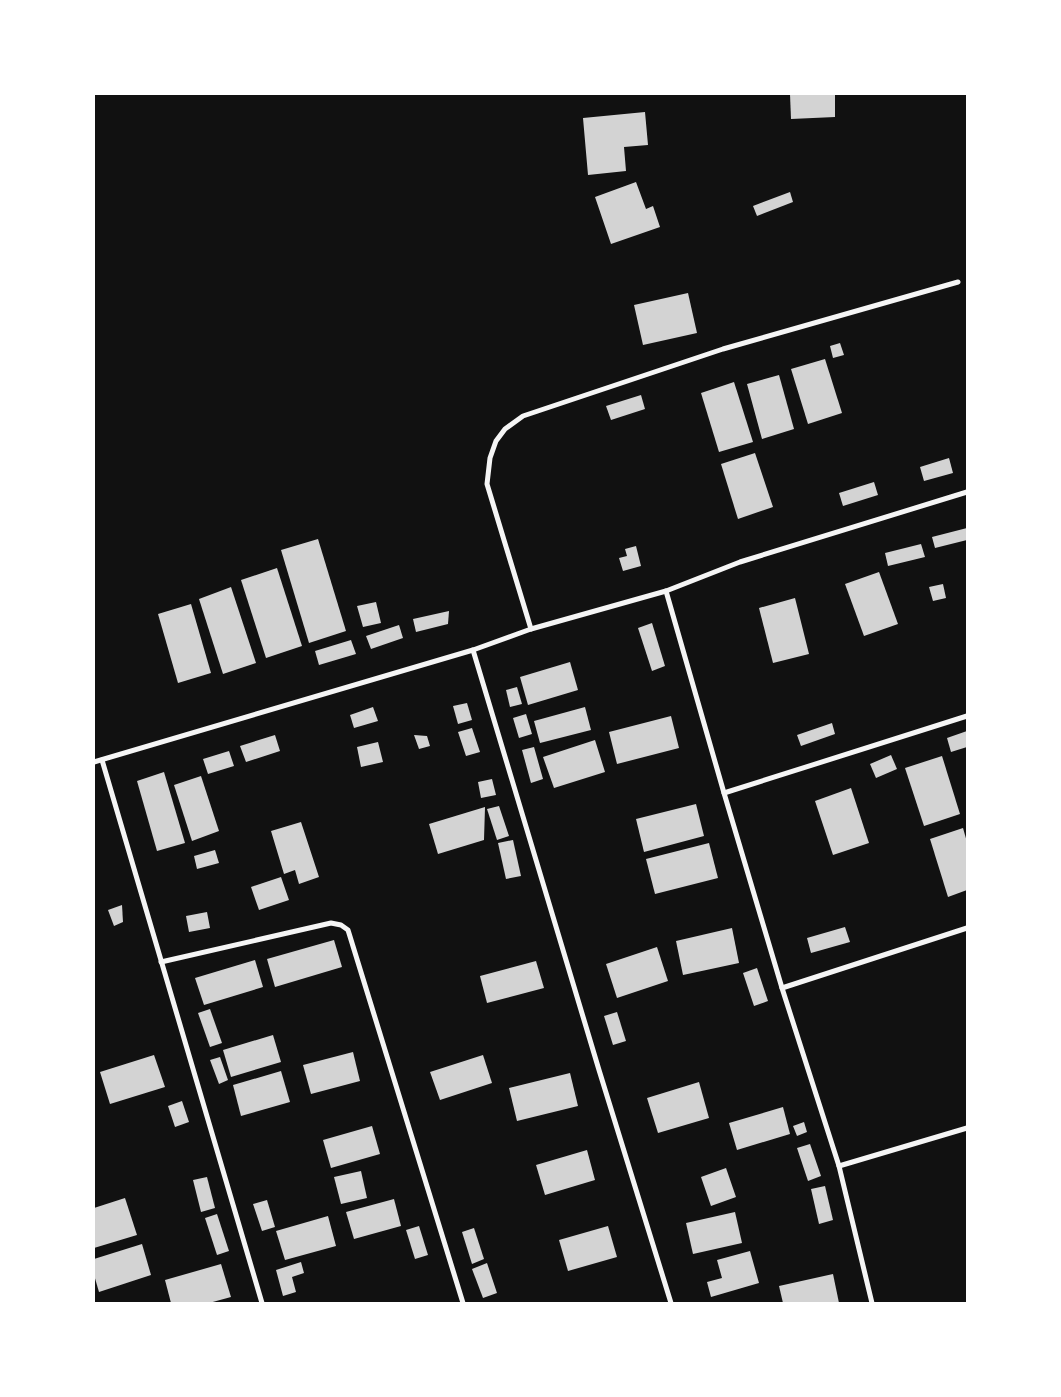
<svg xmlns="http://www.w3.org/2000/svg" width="1061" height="1397" viewBox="0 0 1061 1397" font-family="Poppins,sans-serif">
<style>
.building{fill:#d3d3d3}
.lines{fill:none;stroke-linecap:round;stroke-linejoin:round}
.minor{stroke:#f5f5f5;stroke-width:5}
</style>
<rect width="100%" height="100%" fill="#111"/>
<g class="building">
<path d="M790,94H835V117L791,119Z"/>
<path d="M645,112L648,145L624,147L626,171L588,175L583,118Z"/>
<path d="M636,182L646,209L653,206L660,227L611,244L595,197Z"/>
<path d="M790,192L793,202L757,216L753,206Z"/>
<path d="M688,293L697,333L643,345L634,305Z"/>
<path d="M840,343L844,355L833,358L830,346Z"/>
<path d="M825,359L842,413L808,424L791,369Z"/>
<path d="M779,375L794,429L762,439L747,384Z"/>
<path d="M734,382L753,442L719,452L701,393Z"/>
<path d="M641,395L645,409L611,420L606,406Z"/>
<path d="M755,453L773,507L738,519L721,464Z"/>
<path d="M949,458L953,473L924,481L920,467Z"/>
<path d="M874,482L878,495L843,506L839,493Z"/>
<path d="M967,528V540L935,548L932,537Z"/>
<path d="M318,539L346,631L309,643L281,550Z"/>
<path d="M921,544L925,557L888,566L885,553Z"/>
<path d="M636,546L641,566L623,571L619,558L627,556L625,549Z"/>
<path d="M277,568L302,646L266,658L241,580Z"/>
<path d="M879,572L898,624L864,636L845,584Z"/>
<path d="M943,584L946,598L933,601L929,587Z"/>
<path d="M231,587L256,663L223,674L199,599Z"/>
<path d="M795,598L809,654L773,663L759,608Z"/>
<path d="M376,602L381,623L363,627L357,606Z"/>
<path d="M191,604L211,673L178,683L158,614Z"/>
<path d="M449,611L448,624L416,632L413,619Z"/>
<path d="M652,623L665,666L652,671L638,628Z"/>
<path d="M399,625L403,638L371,649L366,636Z"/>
<path d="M351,640L356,654L319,665L315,651Z"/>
<path d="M570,662L578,690L528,705L520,677Z"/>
<path d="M517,687L522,704L510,707L506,690Z"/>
<path d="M467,703L472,720L458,724L453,706Z"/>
<path d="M373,707L378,721L354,728L350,715Z"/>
<path d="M585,707L591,730L540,743L534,721Z"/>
<path d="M526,714L532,734L519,738L513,718Z"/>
<path d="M671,716L679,748L617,764L609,732Z"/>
<path d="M832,723L835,734L801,746L797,735Z"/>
<path d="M472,728L480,752L466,756L458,732Z"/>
<path d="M967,731V747L951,752L947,738Z"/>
<path d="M275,735L280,751L246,762L240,746Z"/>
<path d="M414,735L427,736L430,746L419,749Z"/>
<path d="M595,740L605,772L554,788L543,757Z"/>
<path d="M378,742L383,762L361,767L357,747Z"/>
<path d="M534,747L543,779L531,783L522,750Z"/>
<path d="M229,751L234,766L208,774L203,759Z"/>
<path d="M891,755L897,769L876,778L870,764Z"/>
<path d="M942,756L960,814L924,826L905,768Z"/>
<path d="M164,772L185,843L157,851L137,781Z"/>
<path d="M201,776L219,831L192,841L174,785Z"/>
<path d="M492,779L496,795L481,798L478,782Z"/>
<path d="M851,788L869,843L833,855L815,801Z"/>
<path d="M696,804L704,836L644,852L636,819Z"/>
<path d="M499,806L509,836L497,840L487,809Z"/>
<path d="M485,807L484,840L438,854L429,824Z"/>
<path d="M301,822L319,877L299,884L295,870L284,874L271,831Z"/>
<path d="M963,828L967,842V890L948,897L930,839Z"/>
<path d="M513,840L521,876L506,879L498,843Z"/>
<path d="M709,843L718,878L655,894L646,859Z"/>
<path d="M215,850L219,863L197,869L194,856Z"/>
<path d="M281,877L289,900L259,910L251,887Z"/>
<path d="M122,905L123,922L114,926L108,910Z"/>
<path d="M207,912L210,928L189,932L186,916Z"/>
<path d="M845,927L850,942L811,953L807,938Z"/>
<path d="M732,928L739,963L683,975L676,941Z"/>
<path d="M334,940L342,967L275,987L267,959Z"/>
<path d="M657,947L668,981L617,998L606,964Z"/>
<path d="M255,960L263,987L204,1005L195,978Z"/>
<path d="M536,961L544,988L487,1003L480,976Z"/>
<path d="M757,968L768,1001L754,1006L743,973Z"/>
<path d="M210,1009L222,1043L210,1047L198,1013Z"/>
<path d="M617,1012L626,1041L613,1045L604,1016Z"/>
<path d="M273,1035L281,1062L231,1077L223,1050Z"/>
<path d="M353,1052L360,1081L311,1094L303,1065Z"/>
<path d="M154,1055L165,1087L110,1104L100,1072Z"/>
<path d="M483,1055L492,1083L440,1100L430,1072Z"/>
<path d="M220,1057L228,1080L219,1084L210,1060Z"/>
<path d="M281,1071L290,1102L241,1116L233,1085Z"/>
<path d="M570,1073L578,1106L517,1121L509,1088Z"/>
<path d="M699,1082L709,1118L658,1133L647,1098Z"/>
<path d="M182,1101L189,1122L175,1127L168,1106Z"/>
<path d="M783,1107L790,1134L737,1150L729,1123Z"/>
<path d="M804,1122L807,1132L797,1136L793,1126Z"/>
<path d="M372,1126L380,1154L331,1168L323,1140Z"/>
<path d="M810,1144L821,1176L808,1181L797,1148Z"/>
<path d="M587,1150L595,1180L545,1195L536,1165Z"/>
<path d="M726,1168L736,1197L711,1206L701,1177Z"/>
<path d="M361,1171L367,1198L341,1204L334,1177Z"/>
<path d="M207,1177L215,1208L201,1212L193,1180Z"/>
<path d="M825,1186L833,1220L819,1224L811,1189Z"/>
<path d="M125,1198L137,1235L94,1248V1208Z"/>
<path d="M394,1199L401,1226L354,1239L346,1212Z"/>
<path d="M267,1200L275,1227L262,1231L253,1204Z"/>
<path d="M735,1212L742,1243L693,1254L686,1223Z"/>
<path d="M217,1214L229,1251L217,1255L205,1218Z"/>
<path d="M328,1216L336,1246L285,1260L276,1231Z"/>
<path d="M419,1226L428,1255L415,1259L406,1230Z"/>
<path d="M608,1226L617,1257L568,1271L559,1240Z"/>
<path d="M474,1228L484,1259L472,1264L462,1232Z"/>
<path d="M142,1244L151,1275L99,1292L94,1275V1259Z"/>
<path d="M750,1251L759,1283L711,1297L707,1282L722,1278L717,1260Z"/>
<path d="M301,1262L304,1273L292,1277L296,1292L283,1296L276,1270Z"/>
<path d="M487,1263L497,1293L483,1298L472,1269Z"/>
<path d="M221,1264L231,1297L209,1303H171L165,1280Z"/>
<path d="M833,1274L839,1303H783L779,1286Z"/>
</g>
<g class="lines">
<g class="minor">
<path d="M666,591L724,793L782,988L839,1166L872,1303"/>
<path d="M531,629L487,484L490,458L496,441L505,429L523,416L723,349L958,282"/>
<path d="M473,650L599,1070L671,1303"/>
<path d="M102,760L262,1303"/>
<path d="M94,762L473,650L531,629L666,591L740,562L967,492"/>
<path d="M724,793L967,716"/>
<path d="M161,962L331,923L341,925L348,930L463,1303"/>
<path d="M782,988L967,928"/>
<path d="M839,1166L967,1128"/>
</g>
</g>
<rect width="1061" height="1397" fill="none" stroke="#ffffff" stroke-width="190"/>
</svg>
